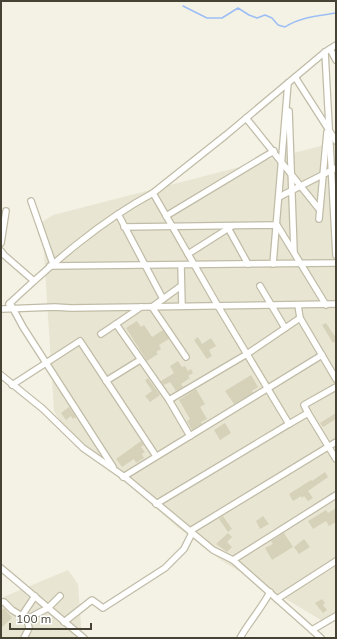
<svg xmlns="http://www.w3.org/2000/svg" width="337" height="639" viewBox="0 0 337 639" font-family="Mulish,sans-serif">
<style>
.residential{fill:#e8e6d2}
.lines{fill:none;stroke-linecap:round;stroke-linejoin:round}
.stream{stroke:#9cbef5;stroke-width:1.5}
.building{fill:#d6d1b9}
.street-casing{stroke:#c0bca7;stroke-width:8}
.street{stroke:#fff;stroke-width:5.5}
</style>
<rect width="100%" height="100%" fill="#f4f2e5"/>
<g class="residential">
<path d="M336,142V620H321L222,561L177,527L64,427L54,411L42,222L53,215Z"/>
<path d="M68,570L78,584L82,638H1V598Z"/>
</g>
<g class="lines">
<path class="stream" d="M183,6L207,18H222L238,8L249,15L257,18L265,15L272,18L278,25L285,27C300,17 318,16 336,13"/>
</g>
<g class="building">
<path d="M137,321L141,327L144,325L152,337L163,330L169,339L159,345L161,349L156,352L158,354L147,361L126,328Z"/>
<path d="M326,323L336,338V341L333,343L322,325Z"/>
<path d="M198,337L202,344L211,338L216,346L209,350L212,356L207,359L194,340Z"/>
<path d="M178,361L182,367L185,366L188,371L191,369L193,373L188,376L190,378L181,384L183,387L176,391L170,382L164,385L161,381L174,373L170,366Z"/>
<path d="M251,375L258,387L252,391L253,393L234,404L225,391Z"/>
<path d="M148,378L160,395L150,402L145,396L152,391L145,380Z"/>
<path d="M196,389L205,404L200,407L207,419L201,422L202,424L192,430L187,421L190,419L179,400Z"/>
<path d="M69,407L76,417L73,419L71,416L66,420L61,413Z"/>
<path d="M336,413V419L323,427L320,423Z"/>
<path d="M225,423L231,433L220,440L214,430Z"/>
<path d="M141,441L144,445L141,447L145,452L142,454L144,458L136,463L134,459L122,467L116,459Z"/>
<path d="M325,472L328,477L308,491L313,498L308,501L304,496L302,498L301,496L293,501L289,494L311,480L312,481Z"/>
<path d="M336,508V522L329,526L326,521L313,529L308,521L326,510L328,513Z"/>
<path d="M223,516L232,529L228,532L219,519Z"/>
<path d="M263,516L269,524L260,529L256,521Z"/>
<path d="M228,533L232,537L227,542L232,547L227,552L216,544Z"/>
<path d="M284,533L293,547L272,560L265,548L273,544L271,541Z"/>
<path d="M304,539L310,547L299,554L294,547Z"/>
<path d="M322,599L325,603L323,605L327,610L323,613L315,603Z"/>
<path d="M4,608L12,618L1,628V611Z"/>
</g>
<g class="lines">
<g class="street-casing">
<g id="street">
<path d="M330,49L336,60"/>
<path d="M325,52L336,255"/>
<path d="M295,77L336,141"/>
<path d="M289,111L294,251"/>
<path d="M246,118L319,209"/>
<path d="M279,197L336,168"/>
<path d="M31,201L53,264"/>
<path d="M118,214L163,299"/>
<path d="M166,216L274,151"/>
<path d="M319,219L327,132"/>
<path d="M227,226L248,264"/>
<path d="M124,227L277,225L326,305"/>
<path d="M1,243L6,211"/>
<path d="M1,251L4,255L34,281"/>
<path d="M188,254L232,226"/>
<path d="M273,264L288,83"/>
<path d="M181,265L182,306"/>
<path d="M50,266L336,263"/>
<path d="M181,286L152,307L186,357"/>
<path d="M260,286L285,328"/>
<path d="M10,303L23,327L113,467"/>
<path d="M9,304C53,263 99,222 153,193"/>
<path d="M298,305L300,318L336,379"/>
<path d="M141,307L116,324L169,400"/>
<path d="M3,309L55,307L71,308L336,304"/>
<path d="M101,334L116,324"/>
<path d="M1,375L43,409L83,448L126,478L213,550L233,560"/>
<path d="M106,381L140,360"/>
<path d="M12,385L80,341L156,456"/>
<path d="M308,413L304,405L336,387"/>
<path d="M289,424L308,413L336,459"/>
<path d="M190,436L169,400L247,354L300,318"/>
<path d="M123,477L322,355"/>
<path d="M156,504L289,424L218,306L153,193L226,135L325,52L336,45"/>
<path d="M190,531L336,442"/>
<path d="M1,568C29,591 56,615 84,638"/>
<path d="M277,599L336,561"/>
<path d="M1,602H4L12,610L27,619L48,608L60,596"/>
<path d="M21,617L35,596"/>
<path d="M64,622L92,600L103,608L165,568L184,549L192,533"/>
<path d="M312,630L336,616"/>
<path d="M24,638L29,628L27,619"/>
<path d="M240,638C249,622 261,609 270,592"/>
<path d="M321,638L233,560L336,495"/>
</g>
</g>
<use href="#street" class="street"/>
</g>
<rect width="337" height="639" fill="none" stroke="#464334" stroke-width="4"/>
<path d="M10 623v6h81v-6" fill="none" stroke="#464334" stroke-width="2"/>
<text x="16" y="623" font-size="12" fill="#464334" stroke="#ffffff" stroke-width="3" paint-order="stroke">100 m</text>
</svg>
